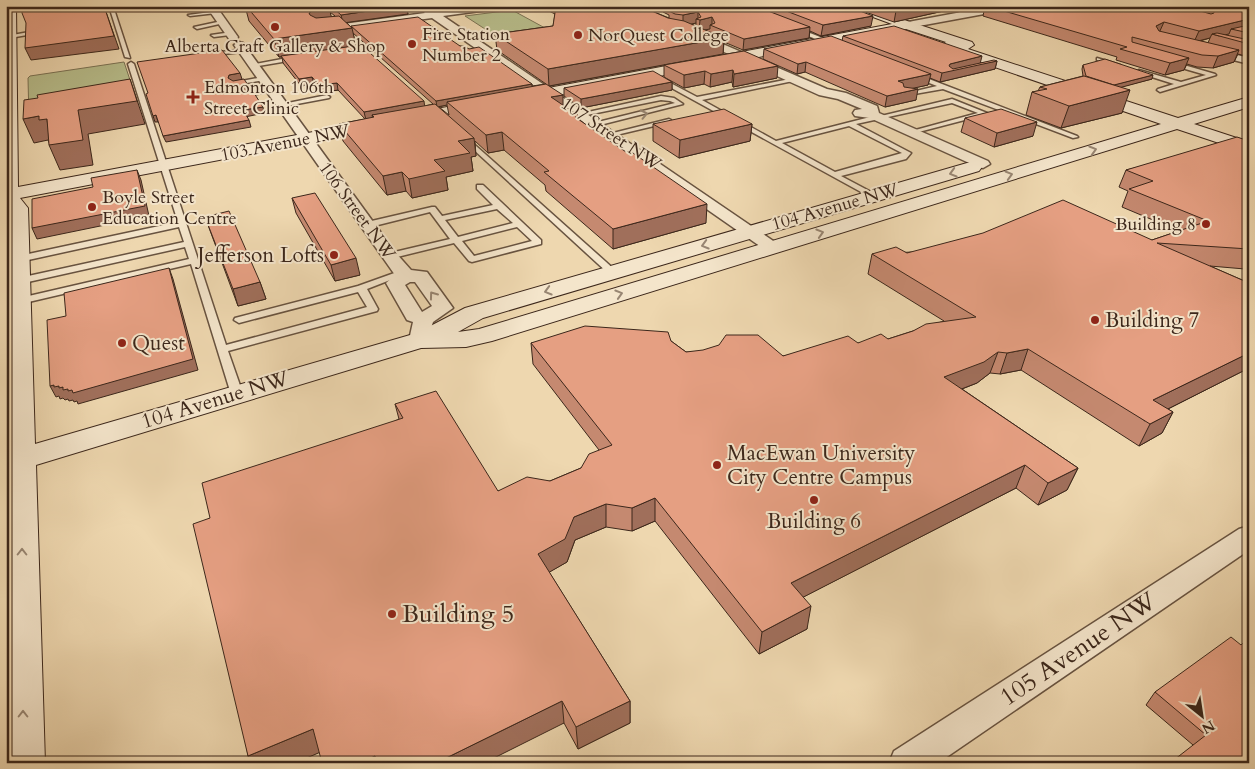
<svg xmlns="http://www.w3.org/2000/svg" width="1255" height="769" viewBox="0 0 1255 769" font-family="Cardo,serif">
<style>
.green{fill:#b8be8c;stroke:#7a7254}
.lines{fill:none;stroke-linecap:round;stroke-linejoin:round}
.lane-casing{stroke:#685340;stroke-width:3}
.street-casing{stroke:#685340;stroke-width:3}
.secondary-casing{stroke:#3c271b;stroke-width:2}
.lane{fill:#f4e5cb;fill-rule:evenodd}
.street{fill:#f4e5cb;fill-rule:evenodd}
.secondary{fill:#f4e5cb;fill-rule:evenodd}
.wall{fill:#c58970;stroke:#3c271b;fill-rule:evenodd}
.shaded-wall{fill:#a06f5b;stroke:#3c271b}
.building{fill:#e59f82;stroke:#3c271b}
.oneway{stroke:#988673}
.poi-dot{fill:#8f2418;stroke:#f4e5cb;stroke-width:2}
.labels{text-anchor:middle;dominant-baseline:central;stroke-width:4;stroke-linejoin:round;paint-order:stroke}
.far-poi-label{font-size:18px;fill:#3c271b;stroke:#f4e5cb;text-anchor:start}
.far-street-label{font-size:18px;fill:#3c271b;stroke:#f4e5cb}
.poi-label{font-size:21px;fill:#3c271b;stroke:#f4e5cb;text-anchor:start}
.street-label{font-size:21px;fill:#3c271b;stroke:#f4e5cb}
.near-poi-label{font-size:25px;fill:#3c271b;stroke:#f4e5cb;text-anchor:start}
.near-street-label{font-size:25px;fill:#3c271b;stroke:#f4e5cb}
</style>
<rect width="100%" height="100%" fill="#eed7af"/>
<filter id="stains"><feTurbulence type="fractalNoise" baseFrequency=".004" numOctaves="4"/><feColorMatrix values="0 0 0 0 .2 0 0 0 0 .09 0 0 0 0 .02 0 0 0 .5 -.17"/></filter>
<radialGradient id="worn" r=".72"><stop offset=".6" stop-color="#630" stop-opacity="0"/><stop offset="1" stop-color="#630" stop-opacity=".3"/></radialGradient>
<g class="green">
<path d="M512,10L556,34L505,42L465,16Z"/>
<path d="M124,62L138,104L29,121L28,78L30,76Z"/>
</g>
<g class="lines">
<g class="lane-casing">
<g id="lane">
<path d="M109,6H113L130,58L125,57Z"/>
<path d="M941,6H949L970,14L966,15Z"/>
<path d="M218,11L216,13L190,16L188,15Z"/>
<path d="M222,21L224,23L197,29L194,27Z"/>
<path d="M797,28L833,42L834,43L829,44L795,31Z"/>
<path d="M29,32L27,35L10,38L7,36Z"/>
<path d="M232,32L230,35L214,37L211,35Z"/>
<path d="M244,49L242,52L224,54L221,52Z"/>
<path d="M298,56L300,59L253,67L250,65Z"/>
<path d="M1097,58L1120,65L1117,67L1097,60Z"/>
<path d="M1170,61L1215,74L1216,75L1160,92L1157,90L1158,89L1174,84L1136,72L1139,70L1181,82L1206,75L1168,64Z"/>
<path d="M131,62L134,64L226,345L367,307L358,292L239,323L234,320L235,318L358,286L400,271L403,270L408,273L367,289L378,309L377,311L228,351L243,394L241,397H233L231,394L191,264L20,304L15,301L20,298L189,259L185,247L19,284L14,281L19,278L184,242L179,227L19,262L14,259L19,256L178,222L128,64Z"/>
<path d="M916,74L1077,136L1078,137L1073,138L943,89L903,96V94L937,86L914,77V75Z"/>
<path d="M263,77L265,78V80L234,85L231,83Z"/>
<path d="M659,77L697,97L795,78L796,79L793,81L702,100L776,141L878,115L881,116L952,99L1002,119L999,121L981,114L980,116L911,134L908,132L978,113L952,103L856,124L911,153L906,159L841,176L875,194L876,196L872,198L657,80L656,79ZM849,126L902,153L835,172L782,143Z"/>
<path d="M271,88L273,89V91L241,97L238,95Z"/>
<path d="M327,95L330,97L329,98L281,107L278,105Z"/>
<path d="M661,96L674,98L683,104L596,126L594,125V123L675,103L670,101L661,100L582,116L579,114Z"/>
<path d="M669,119L671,120V122L612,136L609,134Z"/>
<path d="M462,137H466L615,270V274H609L462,139Z"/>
<path d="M477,185H483L541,240V244L472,262L469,261L454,243L389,259L384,256L386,254L450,239L430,212L366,228L362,225L363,223L432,207H435L442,216L493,205L477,189ZM497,209L513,223L458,237L445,220ZM517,227L532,241L474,256L462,241Z"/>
</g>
</g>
<g class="street-casing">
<g id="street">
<path d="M206,6H216L238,37L237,39H229Z"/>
<path d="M417,6H429L436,11L472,6H500L495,9L443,16L782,247L779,251H767L432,18L321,33L316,30L321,27L425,13Z"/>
<path d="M994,6L1011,7L1006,10L908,28L903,25L908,22Z"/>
<path d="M697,33L827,89L846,93L877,106L879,113L988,161L990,164L983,168L978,167L870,118L855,116L853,113L855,110L862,109L838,99L819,95L693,38V34Z"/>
<path d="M239,42L243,43L395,252L411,270L427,272L453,308L433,322L426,344L419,346L412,344L409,340L413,322L407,320L386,283L395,275L234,45ZM410,282H415L432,306L422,312L405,285Z"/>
<path d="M1206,47L1249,58V64L1202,52V48Z"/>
<path d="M1249,526V550L938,763H889L894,751L1239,529Z"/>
</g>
</g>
<g class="secondary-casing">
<path id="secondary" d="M6,6H16L18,187L892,24L843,6H861L972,42L974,45L968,49L1178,118L1249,97V107L1194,124L1249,142V153L1177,129L492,341L466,347L421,348L36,465L45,763H6ZM906,29L946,42L940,46L942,49L1161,124L479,329L458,332L483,318L979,171L982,167L979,163H967L465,308L417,333L35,444L28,208L20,198Z"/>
</g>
<use href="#lane" class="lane"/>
<use href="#street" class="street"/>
<use href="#secondary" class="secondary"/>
</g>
<g class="wall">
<path d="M245,6H406L408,14L346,22L351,27L460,46L469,49L532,84V86L546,84L497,50L495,34L553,26L555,14L539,6H645L647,9L669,18V15L663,12V6H847L871,26L821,36L810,31L809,38L743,50L724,42L723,54L550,86L563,105L579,116L580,120L706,223L613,249L546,191L545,185L504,150L488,153L475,141L476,156L471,157L473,171L446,177L448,190L412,198L406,191L387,195L343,141L339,124L365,119L338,90L321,93L314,84L301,86L283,63L282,57H279L249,21ZM330,12L335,16L331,17ZM696,23V26L691,24ZM353,33L433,104L425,106L356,46ZM447,105L449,115L439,107Z"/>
<path d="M848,6H949L948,10L894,22Z"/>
<path d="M955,6H982L964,10Z"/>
<path d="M985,6H1249V57L1238,54L1234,62L1213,68L1197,67L1187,64L1184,70L1165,75L1116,60L1117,57L983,16ZM1210,38L1208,43L1200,41Z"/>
<path d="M843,36L980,63L997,61L995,69L940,82L930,78L928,85L913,88L916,100L885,107L805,72L797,74L763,59L764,49L842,41Z"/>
<path d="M744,51L777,78L733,87L732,82L710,87L704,84L684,88L664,77V65Z"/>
<path d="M1083,65L1152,79L1120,87L1122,113L1061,128L1026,115L1032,92L1038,91L1040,87L1083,76L1082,69Z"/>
<path d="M672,82V90L581,108L564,96V88Z"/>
<path d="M965,118L1033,136L994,147L961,132Z"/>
<path d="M653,124H752L750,141L679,158L653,141Z"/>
<path d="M1249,141V266L1245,269L1210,266L1249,283V368L1168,409L1173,412L1162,433L1139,446L1021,370L1000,374L990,373L977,383L962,389L1078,468L1067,490L1038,505L1016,488L803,597L807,629L759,654L655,521L632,531L606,527L575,540L567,562L549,572L630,701V723L578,749L564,723L319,752L295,763H252L248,756L210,518L399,419L395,404L498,491L550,481L581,468L599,450L533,364L531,343L671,341L686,352L783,356L858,343L888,339L944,321L868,274L872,254L1152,240L1179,231L1122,207L1128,191L1119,187L1126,170Z"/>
<path d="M292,198L360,275L335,281L296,213Z"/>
<path d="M205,217L260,282L266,299L238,306Z"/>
<path d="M1241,645L1249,763L1193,745L1146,705L1155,692Z"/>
</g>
<g class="shaded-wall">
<path d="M104,6L119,49L31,60L25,48Z"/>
<path d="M403,6H406L408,14L343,23L341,15Z"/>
<path d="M921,6H949L948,10L894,22L896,11Z"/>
<path d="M965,6H982L964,10Z"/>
<path d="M329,7L333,24L313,30L309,13L315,9Z"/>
<path d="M698,12V19H696V23L683,26V15Z"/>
<path d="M873,16L871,26L821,36L823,25Z"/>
<path d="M712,17V25H710V29L699,31L700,20Z"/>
<path d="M1249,19V29H1231L1229,34L1219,36L1212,34L1210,38L1194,42L1199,31Z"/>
<path d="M1164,22L1159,33L1156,26Z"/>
<path d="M810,27L809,38L743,50L744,39Z"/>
<path d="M352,28L356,46L279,57L274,39Z"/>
<path d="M724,38L723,54L549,86L548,69Z"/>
<path d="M1239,50L1234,62L1213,68L1218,56Z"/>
<path d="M982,56L980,64L997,61L995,69L940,82L942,73L950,64Z"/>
<path d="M1189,58L1184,70L1165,75L1170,63Z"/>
<path d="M806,62L805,72L797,74L798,64Z"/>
<path d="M778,66L777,78L733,87L734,74Z"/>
<path d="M733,70L732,82L710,87L711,74Z"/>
<path d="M705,71L704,84L684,88V75Z"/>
<path d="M240,73L242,79L230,85L228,78L229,75Z"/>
<path d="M931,74L928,85L896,92L898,81Z"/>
<path d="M1153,75L1152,79L1104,92L1105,87Z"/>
<path d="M312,77L314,84L301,86L299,79Z"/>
<path d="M130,79L145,124L88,134L93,165L60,170L49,145L78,110Z"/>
<path d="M672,82V90L581,108V99Z"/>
<path d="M337,83L338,90L321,93L319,85Z"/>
<path d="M532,84V89L447,102V105L437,107L436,101Z"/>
<path d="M248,85L249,91L238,93L235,90L236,87Z"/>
<path d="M918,89L916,100L885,107L887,96Z"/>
<path d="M1130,90L1122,113L1061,128L1069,106Z"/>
<path d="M563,95V111L551,97Z"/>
<path d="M424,101L425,109L372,115L373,119L366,120L364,112Z"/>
<path d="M263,107L264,113L245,117L243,110Z"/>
<path d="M156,115L158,122H155L153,116Z"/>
<path d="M39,116L47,119L50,145L48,140L34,143L23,119Z"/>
<path d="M249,120L251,127L166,142L163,136Z"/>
<path d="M1037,122L1033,136L994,147L997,133Z"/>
<path d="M752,124L750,141L679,158L680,140Z"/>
<path d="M502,132L504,150L488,153L486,135Z"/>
<path d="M474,138L476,156L471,157L473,171L446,177L448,190L412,198L409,179L434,160L458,141Z"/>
<path d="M137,170L141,180L149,216L37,239L32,228Z"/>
<path d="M402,172L406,191L387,195L383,176Z"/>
<path d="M707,204L706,223L613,249V229Z"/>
<path d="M356,258L360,275L335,281L331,265Z"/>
<path d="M1249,261V266L1245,269Z"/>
<path d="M169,268L173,279L198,370L78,404L77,401L74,402L73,400L69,401L68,399L65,400L63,398L60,399L59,396L56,397L50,386L54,385L68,389Z"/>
<path d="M260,282L266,299L238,306L233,289Z"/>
<path d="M1028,349L1021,370L1000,374L1007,353Z"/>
<path d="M998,352L990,373L977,383L938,398L944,377Z"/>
<path d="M1249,353V368L1144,421L1153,400Z"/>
<path d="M1173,412L1162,433L1139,446L1150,424Z"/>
<path d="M1025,465L1016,488L786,606L791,583Z"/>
<path d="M1078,468L1067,490L1038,505L1048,483Z"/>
<path d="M655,498V521L632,531V508Z"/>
<path d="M606,504V527L575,540L567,562L541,577L538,554L574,517Z"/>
<path d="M811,606L807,629L759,654L762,632Z"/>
<path d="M562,701L564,723L484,763H436Z"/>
<path d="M630,701V723L578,749L576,727Z"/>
<path d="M313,729L323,751L295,763H252L248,756Z"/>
<path d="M375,756L378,763H360Z"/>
</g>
<g class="building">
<path d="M22,6H104L114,36L25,48L26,23L22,13Z"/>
<path d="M246,6H328L329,7L315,9L309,13L310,15L316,18L339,16L352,28L274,39Z"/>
<path d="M331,6H403L341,15Z"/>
<path d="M556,6H645L647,9L668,18L684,21L724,38L548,69L495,34L553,26Z"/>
<path d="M670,6H755L810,27L744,39L710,25L715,23L712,17L700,20L696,19L701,17L698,12L683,15L675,14L669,11Z"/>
<path d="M773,6H847L873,16L823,25Z"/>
<path d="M880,6H921L896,11Z"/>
<path d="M987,6H1182L1211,14L1214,13V10L1202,6H1249V19L1199,31L1164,22L1156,26L1159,31L1239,50L1218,56L1202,55L1132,37V42L1189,58L1170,63L1120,49L1127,47Z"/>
<path d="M418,17L460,46H464L469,49L479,47L532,84L436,101L351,26Z"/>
<path d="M1249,25V33L1231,29Z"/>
<path d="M894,26L982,56L950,64L949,66L953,69L994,60L997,61L942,73L843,36Z"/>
<path d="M1217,33L1249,40V44L1212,34Z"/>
<path d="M831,36L931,74L898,81L903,83L904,87L918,89L887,96L806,62L798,64L764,49Z"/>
<path d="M361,45L424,101L364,112L337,83L319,85L312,77L299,79L281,56Z"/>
<path d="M222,50L240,73L229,75L228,78L233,81L244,79L248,85L236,87L235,90L240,93L252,90L263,107L243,110L249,120L163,136L156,115L153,116L146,94L148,93L137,62Z"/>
<path d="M744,51L778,66L734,74L733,70L711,74L705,71L684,75L664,65Z"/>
<path d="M1105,59L1153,75L1114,85L1086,76L1083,65Z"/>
<path d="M653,71L672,82L581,99L564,88Z"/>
<path d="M1084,76L1130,90L1069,106L1032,92L1047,89L1040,87Z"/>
<path d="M130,79L137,101L78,110L83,140L49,145L47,119L39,120V116L23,119L24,100L38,98L37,95Z"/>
<path d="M546,84L563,95L551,97L579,116L575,117L626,152L630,151L707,204L613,229L544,172L549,171L502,132L486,135L447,102Z"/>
<path d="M435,104L474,138L458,141L470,153L434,160L445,171L409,179L402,172L383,176L339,124L374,117L372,115Z"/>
<path d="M724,109L752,124L680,140L653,124Z"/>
<path d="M1001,109L1037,122L997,133L965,118Z"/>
<path d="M1237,137L1249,141V249L1157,243L1249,283V353L1153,400L1173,412L1150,424L1028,349L1007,353L998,352L984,362L944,377L1078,468L1048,483L1025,465L791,583L811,606L762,632L655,498L632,508L606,504L574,517L565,539L538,554L630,701L576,727L562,701L436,763H378L375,756L360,763H322L313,729L248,756L193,524L210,518L202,483L403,418L395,404L436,391L498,491L527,477L550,481L581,468L589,454L612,445L531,343L585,326L668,332L671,341L686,352L703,350L719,345L726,335H758L783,356L848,336L858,343L881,334L888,339L913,331L926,324L976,317L872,254L896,247L907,253L983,233L1063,200L1152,240L1208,221L1129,189L1153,181L1126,170Z"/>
<path d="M137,170L145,206L32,228V199L93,187L91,178Z"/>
<path d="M315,193L356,258L331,265L292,198Z"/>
<path d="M229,211L260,282L233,289L205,217Z"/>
<path d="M169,268L193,359L73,393L72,390L68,391V389L63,390V387L59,388V386L54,387V385L50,386L47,320L66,316L64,293Z"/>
<path d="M1231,637L1241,645L1244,642L1249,646V763H1170L1206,735L1155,692Z"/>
</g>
<defs><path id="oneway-chevron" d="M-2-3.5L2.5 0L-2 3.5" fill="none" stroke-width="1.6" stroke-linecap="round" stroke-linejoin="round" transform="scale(1.25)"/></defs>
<g class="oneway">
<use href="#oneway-chevron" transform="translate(644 114) rotate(-12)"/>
<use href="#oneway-chevron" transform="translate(1093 150) rotate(-17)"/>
<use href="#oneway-chevron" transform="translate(953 173) rotate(164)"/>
<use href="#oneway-chevron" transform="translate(1009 175) rotate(-16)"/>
<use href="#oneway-chevron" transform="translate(820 233) rotate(-17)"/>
<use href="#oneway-chevron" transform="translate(705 245) rotate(164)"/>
<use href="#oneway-chevron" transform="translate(548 291) rotate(164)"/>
<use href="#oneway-chevron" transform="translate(619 294) rotate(-17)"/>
<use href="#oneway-chevron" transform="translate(433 295) rotate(-126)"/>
<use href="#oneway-chevron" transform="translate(22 552) rotate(-90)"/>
<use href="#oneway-chevron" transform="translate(23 714) rotate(-90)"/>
</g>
<g class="poi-dot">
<circle cx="275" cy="27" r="5"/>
<circle cx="578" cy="35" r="5"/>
<circle cx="412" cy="44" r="5"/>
<path d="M190.5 89.5h5v5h5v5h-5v5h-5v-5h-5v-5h5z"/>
<circle cx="92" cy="207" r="5"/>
<circle cx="1206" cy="224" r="5"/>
<circle cx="334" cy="255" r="5"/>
<circle cx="1095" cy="320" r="5"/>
<circle cx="122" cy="343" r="5"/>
<circle cx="717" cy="465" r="5"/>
<circle cx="814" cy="500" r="5"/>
<circle cx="392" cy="614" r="5"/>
</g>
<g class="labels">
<g class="far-poi-label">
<text x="422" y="34">Fire Station<tspan x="422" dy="21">Number 2</tspan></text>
<text x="588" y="35">NorQuest College</text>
<text x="275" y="46" text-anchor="middle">Alberta Craft Gallery &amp; Shop</text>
<text x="204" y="87">Edmonton 106th<tspan x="204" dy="21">Street Clinic</tspan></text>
<text x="102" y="197">Boyle Street<tspan x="102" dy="21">Education Centre</tspan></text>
<text x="1196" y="224" text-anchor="end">Building 8</text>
</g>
<g class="far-street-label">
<text transform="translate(611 134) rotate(34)">107 Street NW</text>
<text transform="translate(285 143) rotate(-11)">103 Avenue NW</text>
<text transform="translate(835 207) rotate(-16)">104 Avenue NW</text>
<text transform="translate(357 211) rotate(54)">106 Street NW</text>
</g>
<g class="poi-label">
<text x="324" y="255" text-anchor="end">Jefferson Lofts</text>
<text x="1105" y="320">Building 7</text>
<text x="132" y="343">Quest</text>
<text x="727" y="453">MacEwan University<tspan x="727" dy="24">City Centre Campus</tspan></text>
<text x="814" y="521" text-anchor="middle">Building 6</text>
</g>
<g class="street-label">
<text transform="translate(215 400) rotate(-17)">104 Avenue NW</text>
</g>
<g class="near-poi-label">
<text x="402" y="614">Building 5</text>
</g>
<g class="near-street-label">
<text transform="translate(1078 649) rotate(-34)">105 Avenue NW</text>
</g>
</g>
<rect width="1255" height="769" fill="none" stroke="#eed7af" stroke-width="25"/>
<rect x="8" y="8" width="1240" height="754" fill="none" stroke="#3c271b" stroke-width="2.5"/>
<rect x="12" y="12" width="1230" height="744" fill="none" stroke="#3c271b"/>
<g transform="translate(1202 716) rotate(150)" stroke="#f4e5cb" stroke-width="4" paint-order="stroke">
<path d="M0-4L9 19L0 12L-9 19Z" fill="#3c271b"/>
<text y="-8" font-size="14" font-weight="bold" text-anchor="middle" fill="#3c271b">N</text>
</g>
<rect width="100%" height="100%" filter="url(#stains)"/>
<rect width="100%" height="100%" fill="url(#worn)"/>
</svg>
